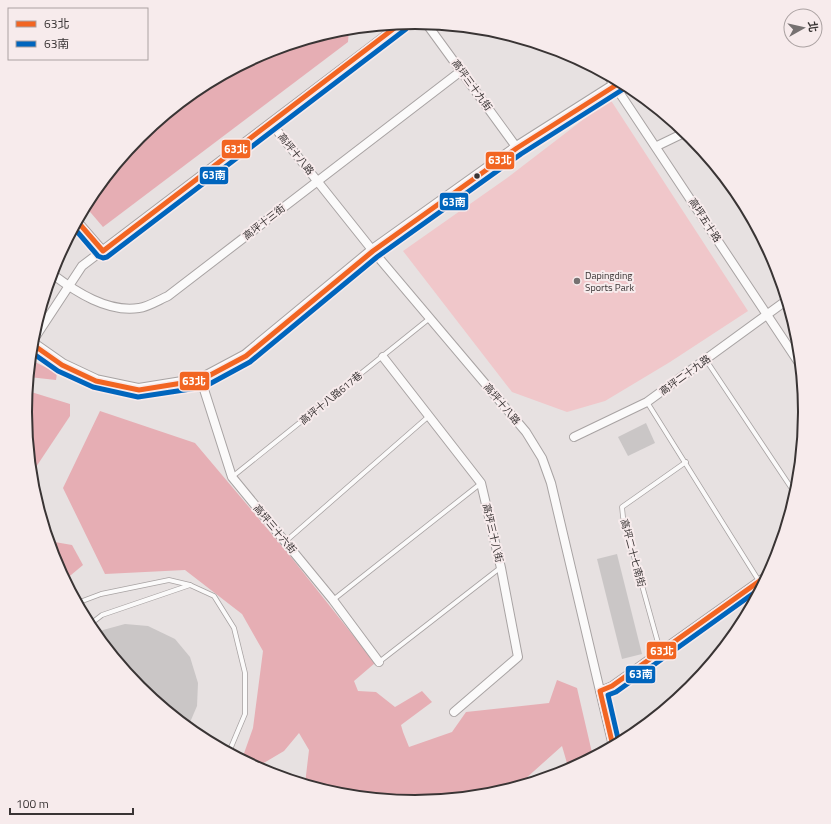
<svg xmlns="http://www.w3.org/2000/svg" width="831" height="824" viewBox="0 0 831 824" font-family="'Titillium Web','Noto Sans TC',sans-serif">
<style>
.green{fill:#f0c7ca}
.forest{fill:#e6aeb4}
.building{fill:#cac6c6}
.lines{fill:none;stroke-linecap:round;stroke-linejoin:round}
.lane-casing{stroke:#a8a3a3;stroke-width:5.5}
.street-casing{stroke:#a8a3a3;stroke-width:10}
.secondary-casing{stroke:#a8a3a3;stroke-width:14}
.lane{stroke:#fbfafa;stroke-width:4}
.street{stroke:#fbfafa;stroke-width:8}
.secondary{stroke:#fbfafa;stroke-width:12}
.bus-1-casing{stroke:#f7ebec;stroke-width:8}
.bus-2-casing{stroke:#f7ebec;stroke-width:8}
.bus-1{stroke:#f26522;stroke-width:5}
.bus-2{stroke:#0065bd;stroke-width:5}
.bus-dot{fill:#393434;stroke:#f7ebec;stroke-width:1.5}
.poi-dot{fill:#767171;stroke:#f7ebec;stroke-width:1.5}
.labels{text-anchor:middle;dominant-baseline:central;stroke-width:4;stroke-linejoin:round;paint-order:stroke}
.street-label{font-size:10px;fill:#393434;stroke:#f7ebec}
.poi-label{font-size:10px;fill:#393434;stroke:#f7ebec;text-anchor:start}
.rim{fill:none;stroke:#393434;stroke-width:2}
.line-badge{stroke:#f7ebec;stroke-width:1.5}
.badge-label{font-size:11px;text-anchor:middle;font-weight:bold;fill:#fff}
</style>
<rect width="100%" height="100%" fill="#e7e1e1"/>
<path class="green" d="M610,99L748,311L670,362L605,401L567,412L512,392L403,251L507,178Z"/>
<g class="forest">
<path d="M340,29H349L348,42L103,227L85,206L91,195L140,136L199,88L266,52Z"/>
<path d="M31,360L57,373L56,380L29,377Z"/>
<path d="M28,391L70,404V416L34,470H31L26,412Z"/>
<path d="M100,411L195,443L287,552L375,663L354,681L358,691L376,692L395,707L422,691L432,702L401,725L403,732L409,747L452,732L466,712L549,703L557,680L577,688L593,757L569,770L562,746L524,780L491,795L415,802L339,794L305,784L309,750L299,733L284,751L257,767L242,759L253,728L263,651L242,614L185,570L105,574L63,488Z"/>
<path d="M49,541L72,545L83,565L65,580L55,561Z"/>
</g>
<g class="building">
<path d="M646,423L655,443L628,456L618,437Z"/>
<path d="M617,554L642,654L622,659L597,559Z"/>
<path d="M125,624L148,626L175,639L190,657L198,683L197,706L188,727L140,688L96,635L103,630Z"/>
</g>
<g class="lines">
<g class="lane-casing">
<g id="lane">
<path d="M706,360L796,495"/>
<path d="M647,402L759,581"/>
<path d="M232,477L430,318"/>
<path d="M286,541L429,416"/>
<path d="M333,600L480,484"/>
<path d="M77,603L101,594L169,580L190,585L214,596L234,628L245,673V714L229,752"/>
<path d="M89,625L102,615L190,585"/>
<path d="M660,650L623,517L622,507L686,462"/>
<path d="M379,662L500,568"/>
</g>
</g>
<g class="street-casing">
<g id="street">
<path d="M426,23L517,148"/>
<path d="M607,74L801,366"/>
<path d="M271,123L373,251L526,432L542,458L551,483L613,746"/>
<path d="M657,146L686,132"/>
<path d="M77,221L103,251"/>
<path d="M52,274C76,292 108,313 139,308C148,307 159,300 168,296L461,71"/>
<path d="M32,342L82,266L402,23"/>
<path d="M383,357L481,483L501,568L518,657L454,712"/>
<path d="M201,380L232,477L333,600L379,662"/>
<path d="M574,437L647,402L787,300"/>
<path d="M600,691L612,686L768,575"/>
</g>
</g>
<g class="secondary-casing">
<path id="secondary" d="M32,344L62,365L96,381L139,390L201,380L246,356L373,251L517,148L621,82"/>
</g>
<use href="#lane" class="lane"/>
<use href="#street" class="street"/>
<use href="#secondary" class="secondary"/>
<g class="bus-1-casing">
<g id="bus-1">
<path d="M77,221L103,251L401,23"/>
<path d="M32,344L62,365L96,381L139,390L201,380L246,356L373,251L517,148L621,82"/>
<path d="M613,746L600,691L612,686L768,575"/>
</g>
</g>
<g class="bus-2-casing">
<g id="bus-2">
<path d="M74,228L98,256L103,258L107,257L406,29"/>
<path d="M31,352L58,371L93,387L138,397L204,387L250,362L377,257L521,154L625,88"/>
<path d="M619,743L608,695L616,692L761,588"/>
</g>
</g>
<use href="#bus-1" class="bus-1"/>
<use href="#bus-2" class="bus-2"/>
</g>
<circle class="bus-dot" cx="477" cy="176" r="3.5"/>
<circle class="poi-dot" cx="577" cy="281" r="4"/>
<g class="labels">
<g class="street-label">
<text transform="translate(472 85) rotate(54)">高坪三十九街</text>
<text transform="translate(296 154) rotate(51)">高坪十八路</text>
<text transform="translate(705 220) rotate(57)">高坪五十路</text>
<text transform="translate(264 222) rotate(-38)">高坪十三街</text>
<text transform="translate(685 375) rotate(-36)">高坪二十九路</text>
<text transform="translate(331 398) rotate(-39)">高坪十八路617巷</text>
<text transform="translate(502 404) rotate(50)">高坪十八路</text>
<text transform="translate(275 529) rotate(50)">高坪三十六街</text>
<text transform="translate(493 533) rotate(77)">高坪三十八街</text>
<text transform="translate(633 553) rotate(75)">高坪二十七南街</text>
</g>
<g class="poi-label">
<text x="585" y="275">Dapingding<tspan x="585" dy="12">Sports Park</tspan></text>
</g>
</g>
<path d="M0 0H831V824H0ZM32 412a383 383 0 1 1 766 0a383 383 0 1 1-766 0Z" fill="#f7ebec" fill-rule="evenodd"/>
<path class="rim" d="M32 412a383 383 0 1 1 766 0a383 383 0 1 1-766 0Z"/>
<g class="line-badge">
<rect x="221" y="139" width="30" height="20" rx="4" fill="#f26522"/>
<rect x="485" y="151" width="30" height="19" rx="4" fill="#f26522"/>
<rect x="199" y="166" width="30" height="19" rx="4" fill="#0065bd"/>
<rect x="439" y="192" width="30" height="19" rx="4" fill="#0065bd"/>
<rect x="179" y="371" width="31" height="20" rx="4" fill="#f26522"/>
<rect x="646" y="641" width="31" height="19" rx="4" fill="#f26522"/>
<rect x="625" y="665" width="31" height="19" rx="4" fill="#0065bd"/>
</g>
<g class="badge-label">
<text x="236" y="153">63北</text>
<text x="500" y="164">63北</text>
<text x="214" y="179">63南</text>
<text x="454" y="206">63南</text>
<text x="194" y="385">63北</text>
<text x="662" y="655">63北</text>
<text x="641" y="678">63南</text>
</g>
<rect x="8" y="8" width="140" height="52" fill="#f7ebec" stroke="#aba2a2"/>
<rect x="16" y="21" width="20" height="6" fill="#f26522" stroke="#aba2a2"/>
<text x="44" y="28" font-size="12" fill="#393434">63北</text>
<rect x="16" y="41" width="20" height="6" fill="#0065bd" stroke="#aba2a2"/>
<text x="44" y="48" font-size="12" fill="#393434">63南</text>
<g transform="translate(803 28) rotate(82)"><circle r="19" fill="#f7ebec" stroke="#aba2a2"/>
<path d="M0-3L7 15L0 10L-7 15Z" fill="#767171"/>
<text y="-6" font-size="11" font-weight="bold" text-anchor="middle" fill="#393434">北</text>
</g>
<path d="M10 808v6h123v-6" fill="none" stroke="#393434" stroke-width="2"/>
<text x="16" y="808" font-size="12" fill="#393434" stroke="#f7ebec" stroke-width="3" paint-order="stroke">100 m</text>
</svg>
